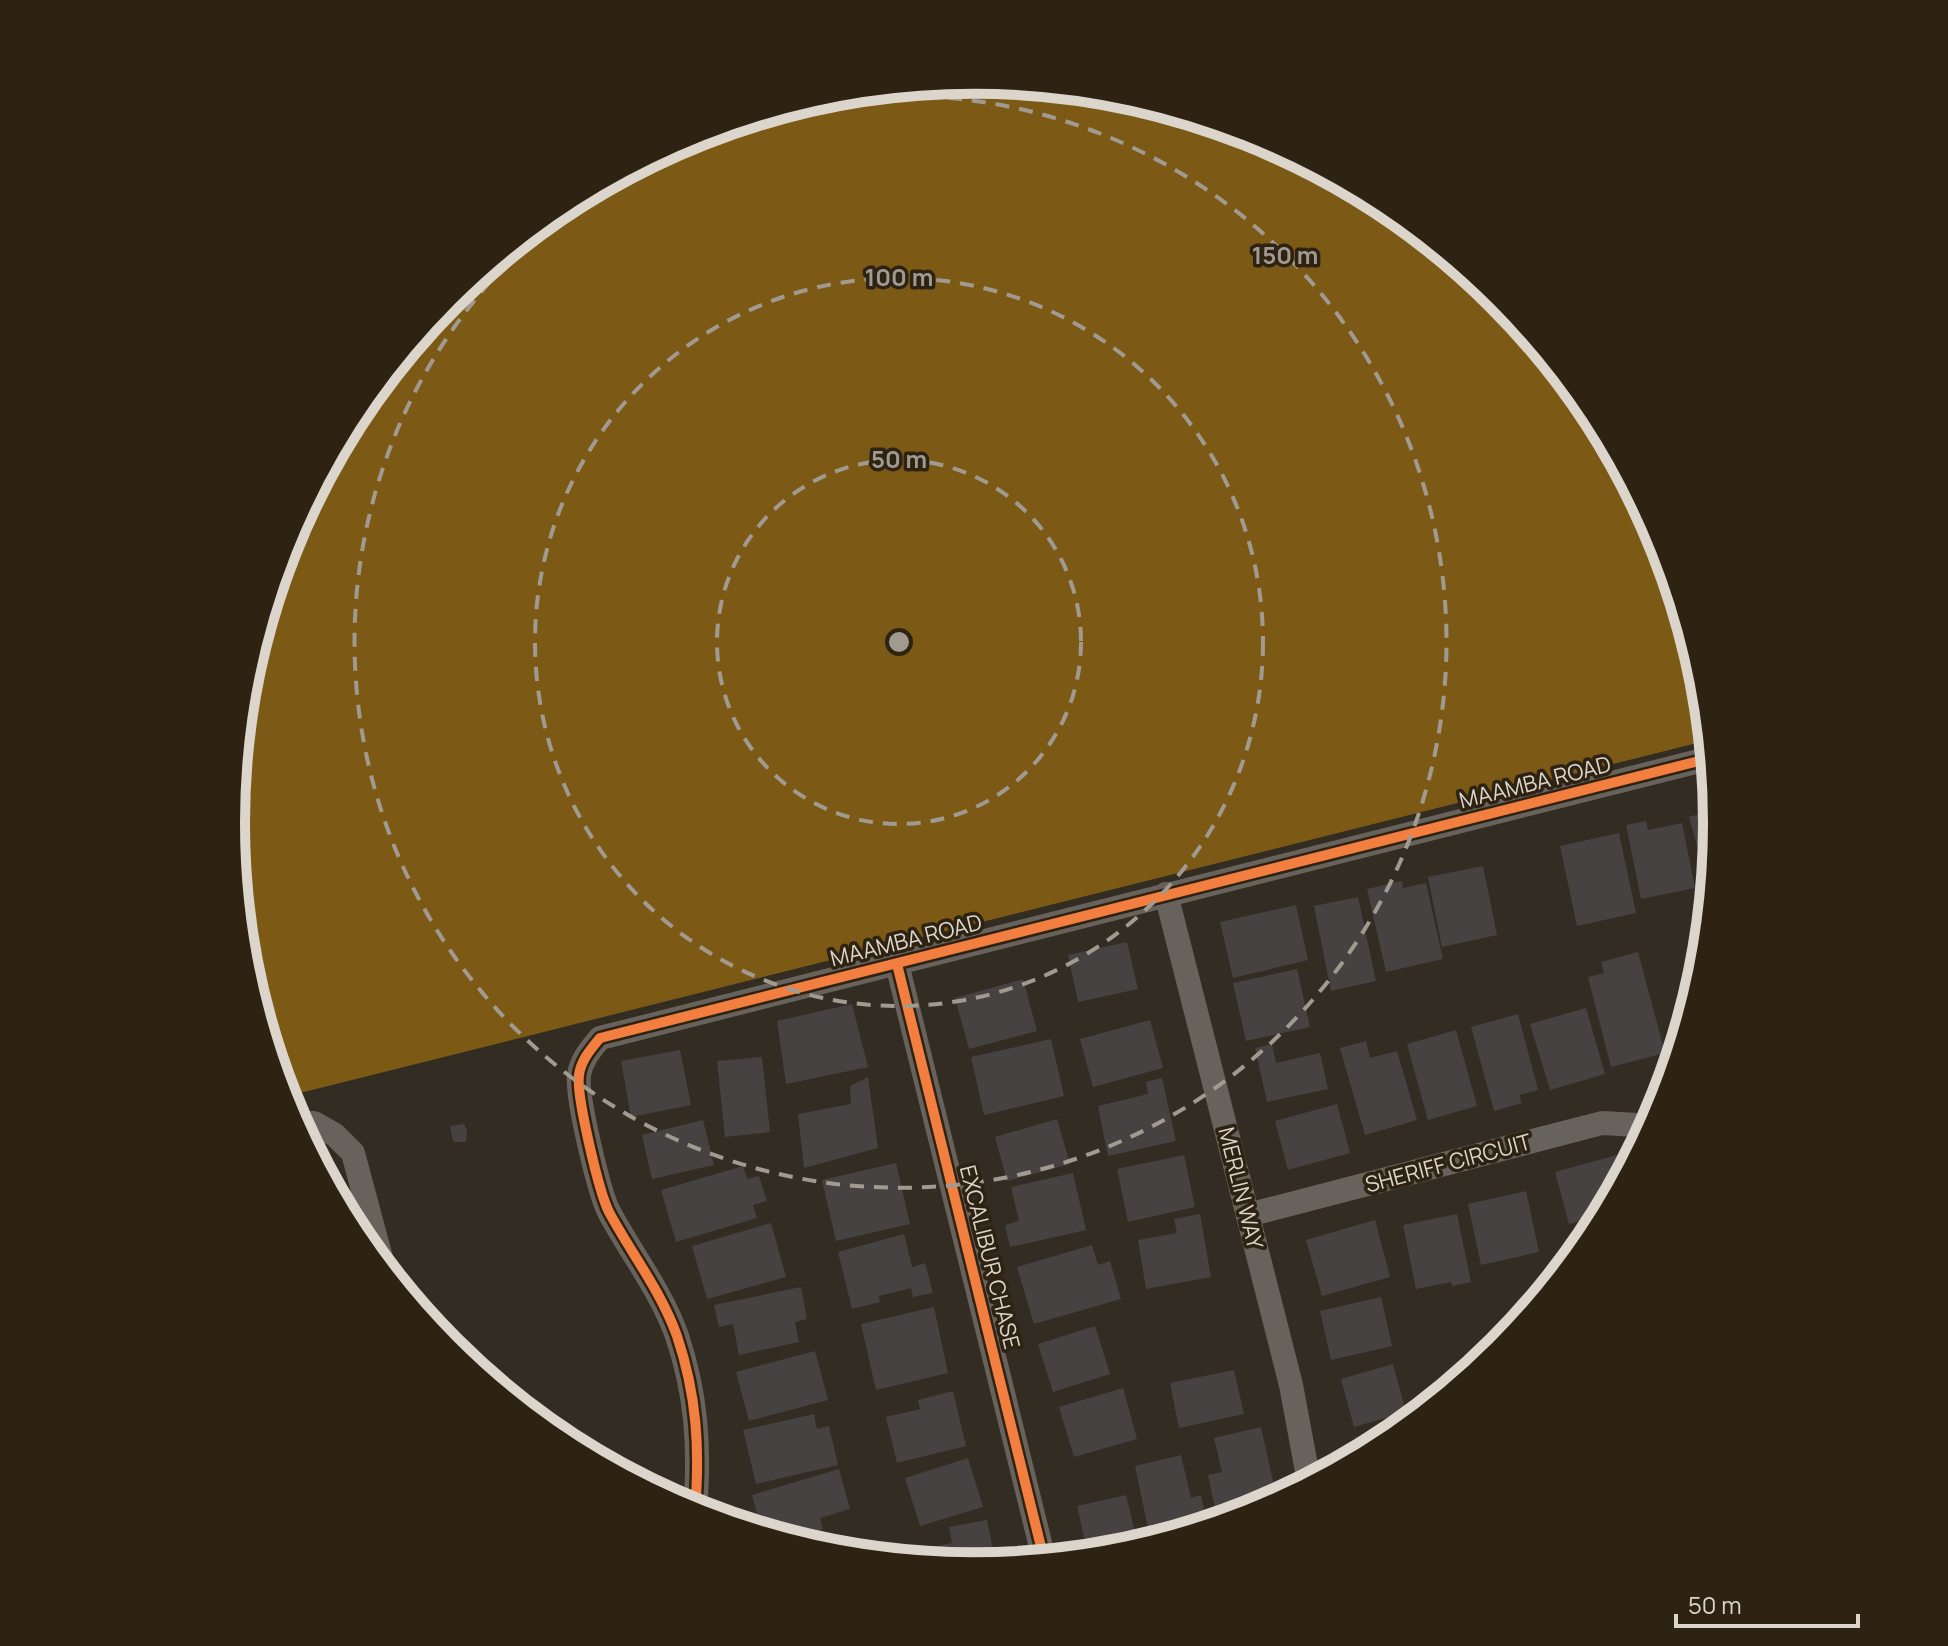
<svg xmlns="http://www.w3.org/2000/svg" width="1948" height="1646" viewBox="0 0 1948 1646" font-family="Manrope,sans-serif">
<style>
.forest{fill:#7c5a16}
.building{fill:#464241}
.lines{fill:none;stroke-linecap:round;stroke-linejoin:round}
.minor{stroke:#67625b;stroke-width:24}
.cycleway-casing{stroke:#2e2313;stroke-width:15}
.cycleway{stroke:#f27e40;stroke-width:10}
.ring{fill:none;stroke:#a09a90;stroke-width:4;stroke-dasharray:14 10}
.labels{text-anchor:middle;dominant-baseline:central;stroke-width:7;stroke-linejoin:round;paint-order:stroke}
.street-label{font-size:22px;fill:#dcd5cb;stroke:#2e2313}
.rim{fill:none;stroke:#dcd5cb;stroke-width:10}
.centre{fill:#a09a90;stroke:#2e2313;stroke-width:4}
.ring-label{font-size:24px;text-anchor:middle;font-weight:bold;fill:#a09a90;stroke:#2e2313;stroke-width:7;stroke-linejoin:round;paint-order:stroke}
</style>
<rect width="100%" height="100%" fill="#322c22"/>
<path class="forest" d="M974,80L1119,94L1259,137L1387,205L1500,298L1592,411L1661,539L1703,678L1709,740L284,1097L245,968L231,823L245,678L288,538L356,410L449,297L562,205L690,136L829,94Z"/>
<g class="building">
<path d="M1716,809L1714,849L1699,853L1689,817Z"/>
<path d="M1646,821L1648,830L1682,823L1695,888L1641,899L1626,825Z"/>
<path d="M1619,833L1636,913L1577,926L1560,846Z"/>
<path d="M1483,866L1497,935L1442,947L1428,877Z"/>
<path d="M1402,881L1403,888L1426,883L1443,959L1386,972L1367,889Z"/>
<path d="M1358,897L1376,981L1331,991L1314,906Z"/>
<path d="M1296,905L1308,960L1233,978L1220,922Z"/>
<path d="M1127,942L1138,989L1078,1002L1068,955Z"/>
<path d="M1638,952L1665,1053L1611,1067L1588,977L1604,973L1601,962Z"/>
<path d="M1297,969L1310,1027L1246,1041L1233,983Z"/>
<path d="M1023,979L1037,1031L969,1049L955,998Z"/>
<path d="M852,1004L868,1067L786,1084L777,1021Z"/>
<path d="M1586,1008L1605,1074L1550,1090L1530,1024Z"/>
<path d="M1518,1014L1538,1090L1519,1095L1522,1103L1494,1111L1471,1027Z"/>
<path d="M1150,1020L1163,1068L1093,1087L1080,1039Z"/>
<path d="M1456,1030L1477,1106L1428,1120L1407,1044Z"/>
<path d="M1051,1039L1064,1096L984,1115L971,1057Z"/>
<path d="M1366,1041L1370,1058L1397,1051L1417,1120L1365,1135L1340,1048Z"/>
<path d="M1272,1044L1276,1063L1320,1053L1328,1089L1267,1102L1255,1048Z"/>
<path d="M680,1050L691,1105L631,1117L621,1061Z"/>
<path d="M762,1057L770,1132L725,1137L717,1061Z"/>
<path d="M868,1077L878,1148L804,1168L798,1114L851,1104L850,1086Z"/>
<path d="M1162,1078L1176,1141L1108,1156L1098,1106L1148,1094L1146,1082Z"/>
<path d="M1337,1104L1350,1153L1288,1170L1275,1121Z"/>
<path d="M1057,1119L1070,1164L1007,1181L995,1137Z"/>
<path d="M703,1120L714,1165L652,1179L642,1135Z"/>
<path d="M464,1124L467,1131L466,1142H453L450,1126Z"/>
<path d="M1184,1155L1195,1207L1128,1222L1117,1169Z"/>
<path d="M1617,1155L1623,1177L1603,1215L1569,1224L1555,1172Z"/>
<path d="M896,1163L910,1224L836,1241L822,1180Z"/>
<path d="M743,1166L747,1179L759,1176L767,1201L753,1205L757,1218L676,1242L661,1190Z"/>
<path d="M1073,1173L1086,1230L1010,1247L1005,1225L1019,1221L1011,1187Z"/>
<path d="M1526,1191L1539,1252L1481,1265L1468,1204Z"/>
<path d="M1200,1214L1211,1277L1146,1289L1138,1240L1177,1233L1174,1219Z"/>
<path d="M1457,1214L1471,1282L1452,1286L1451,1282L1416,1289L1403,1225Z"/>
<path d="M1375,1220L1390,1277L1322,1296L1306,1240Z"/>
<path d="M771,1223L786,1277L707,1299L692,1246Z"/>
<path d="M904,1234L912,1267L925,1263L933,1293L913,1297L911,1288L879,1296L880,1302L852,1309L838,1252Z"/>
<path d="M1588,1241L1578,1252V1253L1576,1243Z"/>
<path d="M1092,1245L1098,1265L1110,1261L1121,1299L1034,1324L1017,1267Z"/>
<path d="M801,1287L807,1319L795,1322L799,1342L739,1355L733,1324L719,1327L714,1305Z"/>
<path d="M1381,1297L1392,1346L1331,1360L1320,1311Z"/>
<path d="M934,1307L948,1373L876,1390L861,1324Z"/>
<path d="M1095,1326L1110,1374L1053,1392L1038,1344Z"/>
<path d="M815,1351L828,1400L749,1421L736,1372Z"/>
<path d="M1393,1364L1406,1412L1354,1427L1341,1379Z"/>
<path d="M1234,1370L1244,1414L1179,1428L1170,1383Z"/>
<path d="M1123,1388L1137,1439L1074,1457L1059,1407Z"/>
<path d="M953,1391L966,1446L897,1463L886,1417L920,1409L918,1400Z"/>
<path d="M814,1414L817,1429L829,1426L838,1465L756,1484L743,1430Z"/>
<path d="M1405,1426L1386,1441L1359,1456L1355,1437Z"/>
<path d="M1261,1427L1277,1499L1261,1508L1217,1518L1208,1475L1222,1472L1214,1438Z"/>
<path d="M1181,1455L1191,1498L1201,1495L1207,1522L1173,1529L1175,1535L1151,1542L1135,1466Z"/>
<path d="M968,1458L983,1507L920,1526L905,1478Z"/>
<path d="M839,1469L850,1509L820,1518L823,1529L788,1539L742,1525L759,1521L752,1495Z"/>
<path d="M1126,1495L1138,1545L1088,1555L1077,1506Z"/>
<path d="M987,1520L996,1564L974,1566L930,1562L927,1548L952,1543L949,1527Z"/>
</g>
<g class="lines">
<g class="minor">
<path d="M1166,894L1291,1385L1309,1482"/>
<path d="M897,964L1044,1559"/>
<path d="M296,1124L314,1123L335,1135L353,1153L384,1269"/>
<path d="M1248,1215L1602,1123L1638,1125L1647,1132"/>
<path d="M695,1511C700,1449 697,1396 677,1336C661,1291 631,1253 609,1212C599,1192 576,1096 579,1075C581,1060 591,1049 600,1038L1711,758"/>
</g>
<g class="cycleway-casing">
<g id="cycleway">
<path d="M897,964L1044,1559"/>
<path d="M695,1511C700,1449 697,1396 677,1336C661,1291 631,1253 609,1212C599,1192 576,1096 579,1075C581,1060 591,1049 600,1038L1711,758"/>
</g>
</g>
<use href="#cycleway" class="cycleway"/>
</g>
<g class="ring">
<circle cx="899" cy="642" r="182"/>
<circle cx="899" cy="642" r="364"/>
<path d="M781 109A546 546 0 1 1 606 182"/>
</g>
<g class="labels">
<g class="street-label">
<text transform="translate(1535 782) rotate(-14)">MAAMBA ROAD</text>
<text transform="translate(906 940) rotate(-14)">MAAMBA ROAD</text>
<text transform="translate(1448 1163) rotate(-15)">SHERIFF CIRCUIT</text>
<text transform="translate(1241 1188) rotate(76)">MERLIN WAY</text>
<text transform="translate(990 1257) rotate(76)">EXCALIBUR CHASE</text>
</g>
</g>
<path d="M0 0H1948V1646H0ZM245 823a729 729 0 1 1 1458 0a729 729 0 1 1-1458 0Z" fill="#2e2313" fill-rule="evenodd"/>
<path class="rim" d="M245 823a729 729 0 1 1 1458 0a729 729 0 1 1-1458 0Z"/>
<circle cx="899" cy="642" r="12" class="centre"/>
<g class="ring-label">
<text x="1285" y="264">150 m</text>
<text x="899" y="286">100 m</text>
<text x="899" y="468">50 m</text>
</g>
<path d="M1676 1614v12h182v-12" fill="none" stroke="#dcd5cb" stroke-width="4"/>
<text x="1688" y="1614" font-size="24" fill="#dcd5cb" stroke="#2e2313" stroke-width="6" paint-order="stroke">50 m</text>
</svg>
